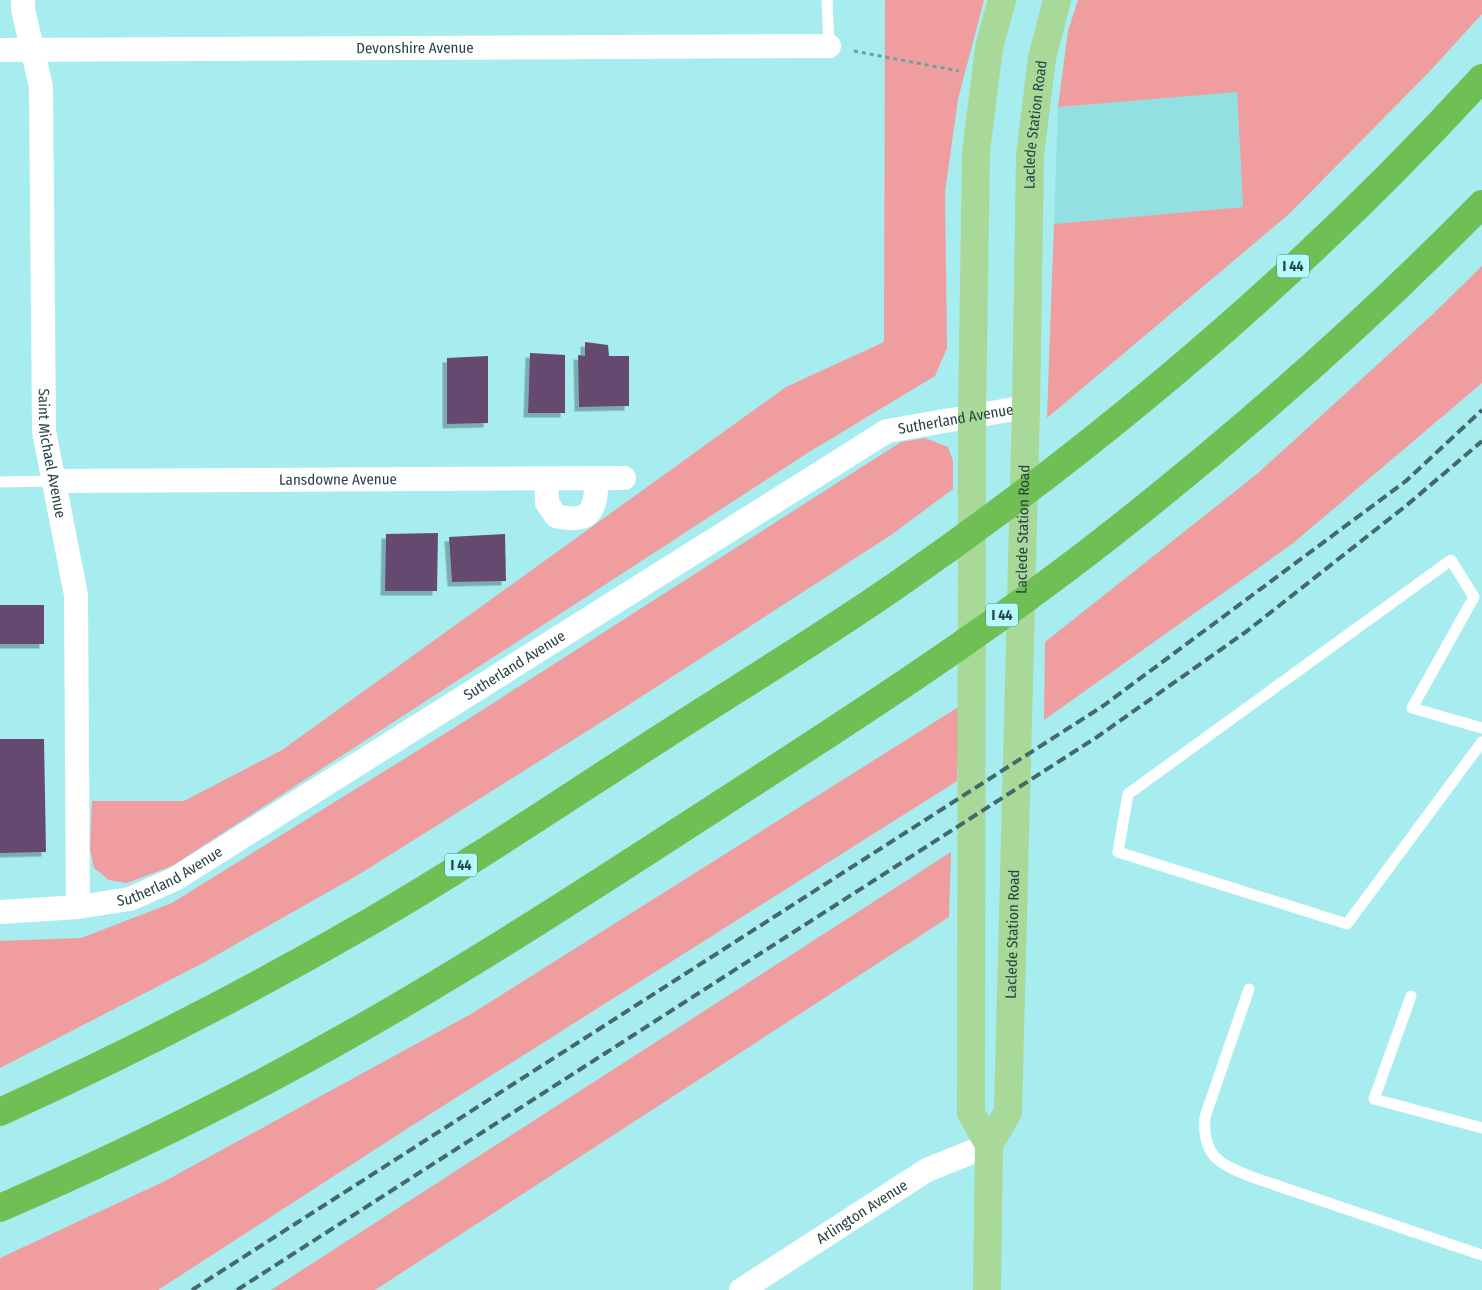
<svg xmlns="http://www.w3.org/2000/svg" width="1482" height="1290" viewBox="0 0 1482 1290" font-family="'Fira Sans Condensed',sans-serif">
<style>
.built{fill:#92e0e2}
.green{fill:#ef9d9f}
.building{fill:#66496f;filter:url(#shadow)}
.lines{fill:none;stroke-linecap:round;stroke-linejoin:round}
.path{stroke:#6d9fa1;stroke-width:3;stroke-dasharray:4 4;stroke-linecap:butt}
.service{stroke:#fff;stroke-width:11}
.minor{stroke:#fff;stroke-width:24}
.primary{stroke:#a9d998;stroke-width:28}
.motorway{stroke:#70bf54;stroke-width:28}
.rail{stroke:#43696a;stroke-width:4;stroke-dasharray:10 5;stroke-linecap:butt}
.labels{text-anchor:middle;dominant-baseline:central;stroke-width:5;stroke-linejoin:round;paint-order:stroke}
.shield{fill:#b4f9fb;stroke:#517a7b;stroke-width:1}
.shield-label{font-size:14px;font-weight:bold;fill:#264344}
.street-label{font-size:15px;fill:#264344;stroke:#b4f9fb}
</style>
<defs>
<filter id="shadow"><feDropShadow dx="-4.5" dy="4.5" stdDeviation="0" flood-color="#0004"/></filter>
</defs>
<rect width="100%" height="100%" fill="#a7ecee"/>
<path class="built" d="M1237,91L1243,207L1054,224L1058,107Z"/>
<g class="green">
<path d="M885,0H984L958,99L945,192L947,348L935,376L809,452L172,866L127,883L109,880L94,868L90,849L92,801H184L282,750L786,387L884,342Z"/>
<path d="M1078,0H1482V14L1430,71L1289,214L1047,418L1054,224L1243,207L1237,92L1058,107L1068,31Z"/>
<path d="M1482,266V383L1292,544L1044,720L1045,642L1257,474L1433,314Z"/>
<path d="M925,438L948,447L953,461V489L891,535L619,711L358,875L201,964L0,1068V941L81,938L172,903L462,723L901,442Z"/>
<path d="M960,706L957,781L405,1130L158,1290H0V1258L165,1181L471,1014Z"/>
<path d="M951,852L949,917L375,1290H271Z"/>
</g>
<g class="building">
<path d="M585,342L608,345L609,356H629V406L579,407L578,355L585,356Z"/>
<path d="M530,353L565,355V413H528Z"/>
<path d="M488,356V423L447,424V358Z"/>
<path d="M438,533L437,591H385L386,534Z"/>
<path d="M505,534L506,581L452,582L449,537Z"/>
<rect x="0" y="605" width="44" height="39"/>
<path d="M0,739H44L46,852L0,853Z"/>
</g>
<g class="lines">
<path class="path" d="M854,51L959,71"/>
<g class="service">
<path d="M827,0L829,46"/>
<path d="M0,482L53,481"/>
<path d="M1482,728L1412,708L1474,597L1451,560L1128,794L1118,852L1347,924L1482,742"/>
<path d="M1249,989L1205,1117C1202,1156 1219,1164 1252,1177L1482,1255"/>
<path d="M1411,996L1374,1099L1482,1128"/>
</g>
<g class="minor">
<path id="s1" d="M23,0V9L41,87L44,431L76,595L78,907"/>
<path id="s2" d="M0,50L829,46"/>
<path d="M546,479L547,503L556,516C590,524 597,511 596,479"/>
<path id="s3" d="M53,481L624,478"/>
<path id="s4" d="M0,912L78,907L130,899L175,879L887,431L1026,407"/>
<path id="s5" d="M741,1290L927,1170L989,1145"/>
</g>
<g class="primary">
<path d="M989,1145L971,1113L972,416L976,152L989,48L1002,0"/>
<path id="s6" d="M987,1290L989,1145L1008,1112L1026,407L1030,155L1042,58L1057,0"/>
</g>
<g class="motorway">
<path d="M0,1112C128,1054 252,990 373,920C471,863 564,800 659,739C741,686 824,636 904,580C1112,435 1311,265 1482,78"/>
<path d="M0,1208C122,1155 241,1097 356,1031C474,964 588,890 702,816C838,728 976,640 1104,540C1237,436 1364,324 1482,204"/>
</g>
<g class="rail">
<path d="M192,1290L1103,706L1406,481L1482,410"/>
<path d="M237,1290L1097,737L1247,631L1407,505L1482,441"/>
</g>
</g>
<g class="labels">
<g class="shield">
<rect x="1277" y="254.5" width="32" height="23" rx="4"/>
<rect x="986" y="603.5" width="32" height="23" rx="4"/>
<rect x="445" y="853.5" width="32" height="23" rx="4"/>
</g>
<g class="shield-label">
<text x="1293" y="266">I 44</text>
<text x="1002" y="615">I 44</text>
<text x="461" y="865">I 44</text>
</g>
<g class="street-label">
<text stroke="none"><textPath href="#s2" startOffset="415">Devonshire Avenue</textPath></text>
<text stroke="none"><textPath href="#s6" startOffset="1171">Laclede Station Road</textPath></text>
<text stroke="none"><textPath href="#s4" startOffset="1091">Sutherland Avenue</textPath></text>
<text stroke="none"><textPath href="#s1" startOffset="456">Saint Michael Avenue</textPath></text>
<text stroke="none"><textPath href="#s3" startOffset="285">Lansdowne Avenue</textPath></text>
<text stroke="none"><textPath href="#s6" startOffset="766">Laclede Station Road</textPath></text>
<text stroke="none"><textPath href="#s4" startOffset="581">Sutherland Avenue</textPath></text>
<text stroke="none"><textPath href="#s4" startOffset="176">Sutherland Avenue</textPath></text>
<text stroke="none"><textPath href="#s6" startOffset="361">Laclede Station Road</textPath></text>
<text stroke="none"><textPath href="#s5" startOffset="144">Arlington Avenue</textPath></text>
</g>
</g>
</svg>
